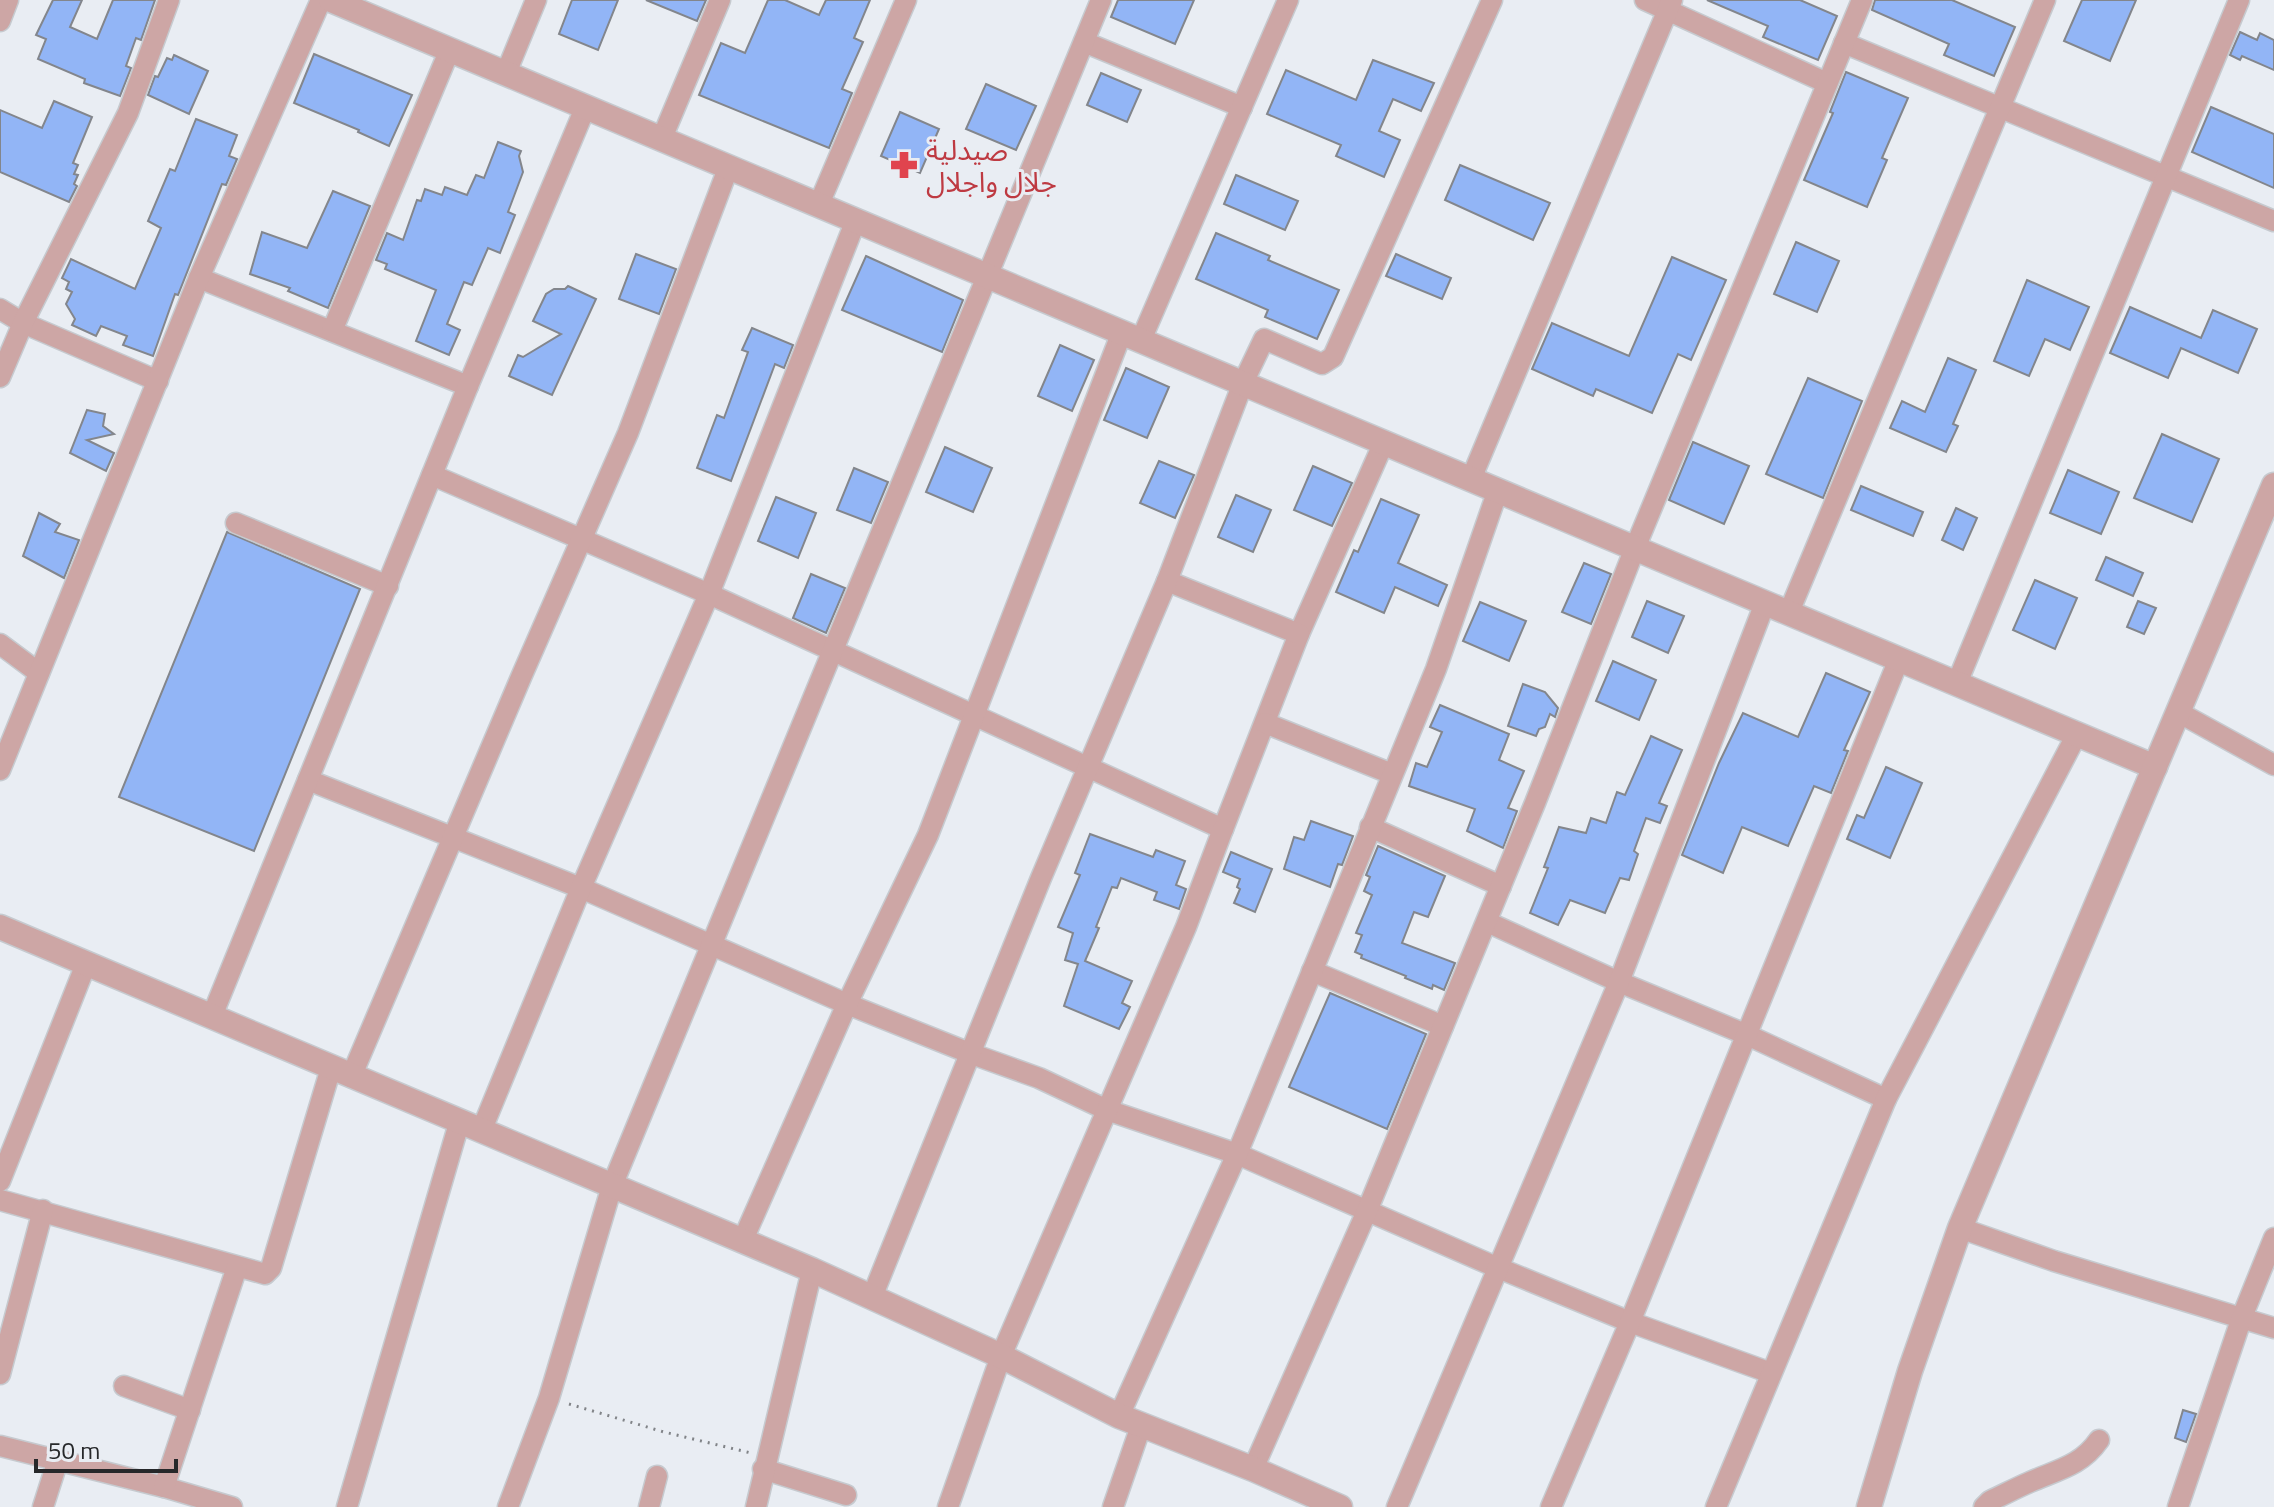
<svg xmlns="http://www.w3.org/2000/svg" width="2274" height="1507" viewBox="0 0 2274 1507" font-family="'Titillium Web','Noto Sans Arabic',sans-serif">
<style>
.building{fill:#92b5f6;stroke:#83868c;stroke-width:2}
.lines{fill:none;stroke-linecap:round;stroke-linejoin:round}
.minor-casing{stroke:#c6cacf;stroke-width:23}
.tertiary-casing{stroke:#c6cacf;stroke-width:27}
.path{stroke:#818488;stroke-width:3;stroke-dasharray:2 6;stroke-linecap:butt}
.minor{stroke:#cda6a5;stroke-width:20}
.tertiary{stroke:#cda6a5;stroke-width:24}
.labels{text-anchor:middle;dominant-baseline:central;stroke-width:6;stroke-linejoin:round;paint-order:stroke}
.health-label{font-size:28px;fill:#be3a42;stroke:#e9edf3;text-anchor:start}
</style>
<rect width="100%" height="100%" fill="#e9edf3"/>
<g class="building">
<path d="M53,0H82L70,27L97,39L113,0H155L141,40L136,38L126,66L131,68L120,96L84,83L85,79L38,59L46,39L36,35Z"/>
<path d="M572,0H618L598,50L559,34Z"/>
<path d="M646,0H706L697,21Z"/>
<path d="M768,0H785L819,15L826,0H870L854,38L863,42L842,89L852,93L829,148L699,95L721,43L745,53Z"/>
<path d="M1118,0H1194L1175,44L1111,17Z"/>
<path d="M1707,0H1800L1837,16L1818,60L1763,37L1768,26Z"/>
<path d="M1875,0H1952L2015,27L1994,76L1944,55L1949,44L1872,10Z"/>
<path d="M2082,0H2136L2110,61L2064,41Z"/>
<path d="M2240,32L2257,40L2260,33L2274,40V70L2242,56L2240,60L2230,55Z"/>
<path d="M314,54L412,95L389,146L358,132L359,130L294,103Z"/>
<path d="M174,55L208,71L189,114L148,95L155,76L158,77L167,58L172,60Z"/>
<path d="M1373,60L1434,83L1421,111L1393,99L1379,131L1400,140L1384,177L1336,156L1341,145L1267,114L1286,70L1356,100Z"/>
<path d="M1846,72L1908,98L1882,158L1887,160L1867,207L1804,180L1833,113L1830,112Z"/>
<path d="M1101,73L1141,90L1127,122L1087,105Z"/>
<path d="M986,84L1036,106L1016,150L966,129Z"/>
<path d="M54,101L92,117L73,163L78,165L74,174L78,175L74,184L77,186L69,202L0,172V110L42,128Z"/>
<path d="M2211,107L2274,134V188L2192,152Z"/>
<path d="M900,112L939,129L920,173L881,156Z"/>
<path d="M196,119L237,135L229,156L237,159L226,185L222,184L178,295L175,294L153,356L123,345L127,336L101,326L96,336L72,325L75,319L66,304L72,292L66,289L69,282L62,278L71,259L135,289L161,228L148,221L170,169L175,171Z"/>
<path d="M498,142L521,151L519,156L523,172L508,212L515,215L500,253L488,248L472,285L464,282L447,324L460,330L449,355L416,341L436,290L385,269L387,264L376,260L387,233L403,240L417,200L421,201L425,189L442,195L445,187L467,195L476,175L484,178Z"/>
<path d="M1460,165L1550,203L1533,240L1445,200Z"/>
<path d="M1236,175L1298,201L1285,230L1224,204Z"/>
<path d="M333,191L370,206L328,308L288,291L290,288L250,274L262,232L307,248Z"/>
<path d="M1216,233L1270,256L1268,260L1339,290L1317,339L1265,317L1268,310L1196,279Z"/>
<path d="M1796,242L1839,261L1817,312L1774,294Z"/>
<path d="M636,254L676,269L659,314L619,299Z"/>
<path d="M1396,254L1451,278L1442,299L1386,276Z"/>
<path d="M866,256L963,300L942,352L842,310Z"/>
<path d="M1672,257L1726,280L1691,360L1678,354L1652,413L1596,389L1593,396L1532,369L1552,323L1629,356Z"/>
<path d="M2027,280L2089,307L2070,350L2045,339L2029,376L1994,361Z"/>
<path d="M568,286L596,299L552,395L509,376L518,355L523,357L561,334L533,321L546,294L554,289H565Z"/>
<path d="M2130,307L2201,338L2213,310L2257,329L2238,373L2181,348L2168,378L2110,353Z"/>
<path d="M752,328L793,345L784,368L775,364L731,481L697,468L717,415L724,418L748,352L742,350Z"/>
<path d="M1060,345L1094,360L1072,411L1038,396Z"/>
<path d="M1948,358L1976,370L1953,424L1958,426L1946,452L1890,428L1902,401L1925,412Z"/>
<path d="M1126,368L1169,387L1147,438L1104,420Z"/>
<path d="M1808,378L1862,401L1823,498L1766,474Z"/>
<path d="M87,410L105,414L103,426L114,434L87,440L114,453L106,471L70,453Z"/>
<path d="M2162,434L2219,459L2192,522L2134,498Z"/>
<path d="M1693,442L1749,466L1724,524L1669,500Z"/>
<path d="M945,447L992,468L973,512L926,492Z"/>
<path d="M1159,461L1194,475L1175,518L1140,503Z"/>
<path d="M1313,466L1352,483L1332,526L1294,510Z"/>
<path d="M854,468L888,482L871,523L837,510Z"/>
<path d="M2068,470L2119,492L2101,534L2050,513Z"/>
<path d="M1861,486L1923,512L1913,536L1851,510Z"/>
<path d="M1236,495L1271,510L1253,552L1218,537Z"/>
<path d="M776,497L816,513L798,558L758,541Z"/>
<path d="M1381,499L1419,515L1398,563L1447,585L1438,606L1395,587L1384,613L1336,592L1354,550L1358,552Z"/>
<path d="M1956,508L1977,518L1963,550L1942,540Z"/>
<path d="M39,513L60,524L55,532L79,540L64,578L23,556Z"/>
<path d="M227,532L360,589L254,851L119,797Z"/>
<path d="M2106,557L2143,573L2133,596L2096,580Z"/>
<path d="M1584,563L1611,574L1591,624L1562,612Z"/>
<path d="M811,574L845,588L826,633L793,618Z"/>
<path d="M2035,580L2077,598L2055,649L2013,630Z"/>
<path d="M1647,601L1684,616L1668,653L1632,637Z"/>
<path d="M2138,601L2156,608L2144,634L2127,627Z"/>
<path d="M1480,602L1526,621L1509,661L1463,641Z"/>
<path d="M1613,661L1656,680L1639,720L1596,701Z"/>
<path d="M1826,673L1870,692L1844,750L1848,751L1831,793L1814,786L1788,846L1742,827L1723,873L1682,855L1719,763L1743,713L1798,737Z"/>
<path d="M1523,684L1545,692L1558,708L1555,717L1550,714L1545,727L1539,729L1536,736L1508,726Z"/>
<path d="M1440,705L1509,734L1499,760L1524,771L1508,808L1517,811L1503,848L1467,831L1475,809L1409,786L1416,763L1427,767L1442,732L1430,727Z"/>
<path d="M1651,736L1682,750L1659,803L1667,806L1660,823L1646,818L1634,851L1638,854L1629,880L1620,878L1605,913L1570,900L1558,925L1530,913L1548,868L1544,867L1559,827L1586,833L1591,818L1606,823L1617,792L1625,795Z"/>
<path d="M1886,767L1922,783L1890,858L1847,839L1857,815L1864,818Z"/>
<path d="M1311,821L1353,836L1342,865L1338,864L1330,887L1284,869L1294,837L1304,840Z"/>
<path d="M1090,834L1153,857L1156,850L1185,861L1176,885L1186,889L1179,909L1154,900L1157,892L1121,878L1117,888L1112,887L1096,927L1099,928L1085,961L1132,981L1122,1003L1130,1007L1119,1029L1064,1006L1078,964L1065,960L1073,933L1058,927L1080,875L1075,873Z"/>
<path d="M1378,846L1445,876L1428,917L1414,912L1402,943L1455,963L1444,990L1433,985L1432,989L1405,978L1406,976L1361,958L1362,955L1355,952L1362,935L1356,933L1372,895L1364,891L1370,877L1366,875Z"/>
<path d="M1231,852L1272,869L1255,912L1234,903L1240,889L1237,887L1240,879L1223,872Z"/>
<path d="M1330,993L1426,1034L1387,1129L1289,1087Z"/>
<path d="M2183,1410L2196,1414L2186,1442L2175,1438Z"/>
</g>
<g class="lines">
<g class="minor-casing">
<g id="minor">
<path d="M1645,0L1827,83"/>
<path d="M0,21L8,0"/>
<path d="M1084,42L1242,107"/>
<path d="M1844,43L2274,221"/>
<path d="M506,73L536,0"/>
<path d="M662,138L720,0"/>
<path d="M819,204L906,0"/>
<path d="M199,278L468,386"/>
<path d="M0,309L23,323L158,381"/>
<path d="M332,331L450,49"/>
<path d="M1141,340L1288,0"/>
<path d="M0,377L23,323L128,113L169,0"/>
<path d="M432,475L709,594L1223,829L1299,634L1384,442"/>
<path d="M1471,479L1672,0"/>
<path d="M236,523L388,586"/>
<path d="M1167,581L1299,634"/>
<path d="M1789,612L2045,0"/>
<path d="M0,644L39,673"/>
<path d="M1957,683L2239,0"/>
<path d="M2178,712L2274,765"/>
<path d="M1265,723L1392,774"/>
<path d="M0,770L199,278L321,0"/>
<path d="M308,780L581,888L847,1004L972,1054L1039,1078L1107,1110L1237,1154L1496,1267L1630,1322L1771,1373"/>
<path d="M1370,827L1501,886"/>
<path d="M1487,922L1619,982L1745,1034L1886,1099"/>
<path d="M1312,971L1443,1026"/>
<path d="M212,1016L468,386L586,106"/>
<path d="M351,1077L522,675L628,433L729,166"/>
<path d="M482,1129L581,888L709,594L856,220"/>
<path d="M0,1181L86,964"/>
<path d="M0,1200L265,1274L271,1268L331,1068"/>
<path d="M1960,1228L2054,1261L2274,1328"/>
<path d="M742,1242L847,1004L928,835L1122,332"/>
<path d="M872,1297L1041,878L1167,581L1243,383L1264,339L1322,364L1333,357L1492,0"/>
<path d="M0,1374L43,1210"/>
<path d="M124,1386L190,1410"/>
<path d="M1119,1416L1237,1154L1339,906L1436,669L1498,490"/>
<path d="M0,1446L164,1487L232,1507"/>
<path d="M763,1469L846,1495"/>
<path d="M1253,1469L1367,1211L1535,803L1635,548L1862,0"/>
<path d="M164,1487L237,1267"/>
<path d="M43,1507L58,1460"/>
<path d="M347,1507L460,1120"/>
<path d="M508,1507L549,1398L612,1186L1101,0"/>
<path d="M649,1507L657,1476"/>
<path d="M756,1507L812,1270"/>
<path d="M948,1507L1001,1356L1186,927L1223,829"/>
<path d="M1113,1507L1141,1426"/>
<path d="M1397,1507L1619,982L1765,603"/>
<path d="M1551,1507L1630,1322L1899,659"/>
<path d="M1716,1507L1886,1099L2077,734"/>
<path d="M1984,1507L1990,1501C2003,1495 2016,1488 2030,1482C2057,1470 2081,1466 2099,1440"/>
<path d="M2178,1507L2242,1317L2274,1238"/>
</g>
</g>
<g class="tertiary-casing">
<g id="tertiary">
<path d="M331,0L2155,767"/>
<path d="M0,927L812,1270L1001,1356L1119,1416L1253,1469L1340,1507"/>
<path d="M1869,1507L1910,1371L1960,1228L2274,485"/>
</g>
</g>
<path class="path" d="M569,1404L664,1432L751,1453"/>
<use href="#minor" class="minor"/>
<use href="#tertiary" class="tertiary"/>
</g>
<defs>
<g id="pharmacy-bare" transform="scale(2.16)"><path d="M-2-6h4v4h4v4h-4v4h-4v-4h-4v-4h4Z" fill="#e0444e" stroke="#e9edf3" stroke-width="2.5" paint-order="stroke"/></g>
</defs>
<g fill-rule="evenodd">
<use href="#pharmacy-bare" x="904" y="165"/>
</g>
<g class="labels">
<g class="health-label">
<text x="926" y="149">صيدلية<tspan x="926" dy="32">جلال واجلال</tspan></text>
</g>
</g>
<path d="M36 1459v12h140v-12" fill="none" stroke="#26282a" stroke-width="4"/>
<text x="48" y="1459" font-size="24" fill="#26282a" stroke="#e9edf3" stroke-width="6" paint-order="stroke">50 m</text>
</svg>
